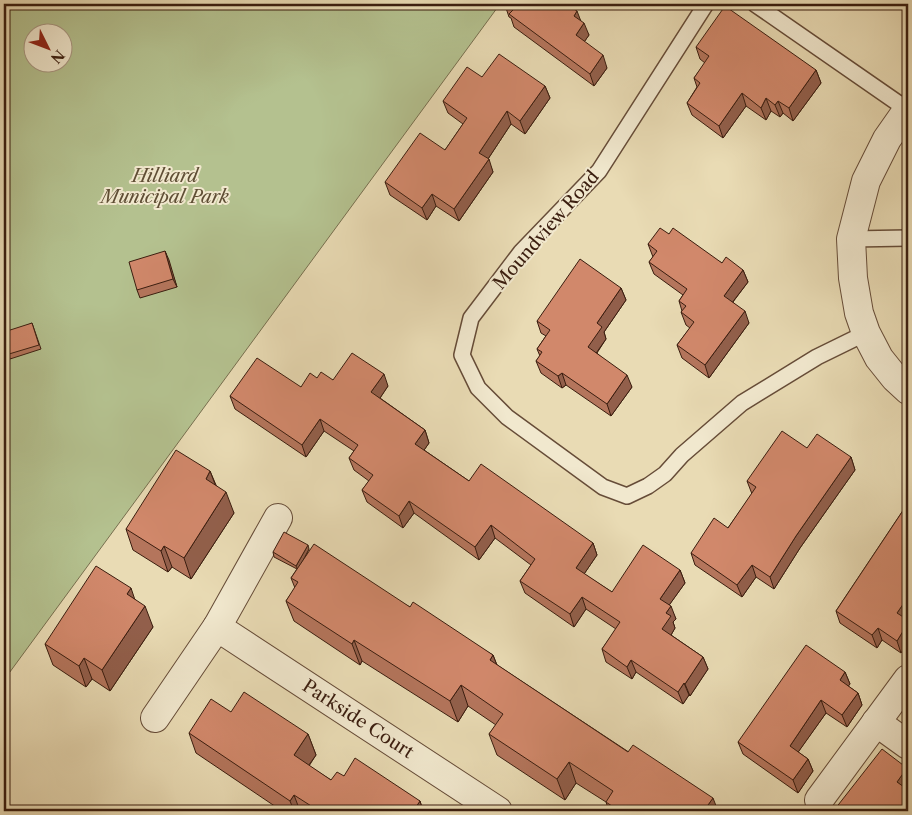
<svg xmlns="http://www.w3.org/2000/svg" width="912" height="815" viewBox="0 0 912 815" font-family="'Libre Caslon Text',serif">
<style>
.green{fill:#b4c18f;stroke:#776f4f;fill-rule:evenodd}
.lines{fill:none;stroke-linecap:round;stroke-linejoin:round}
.service-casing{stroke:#664c38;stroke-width:18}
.minor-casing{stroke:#664c38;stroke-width:30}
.service{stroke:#f1e8ce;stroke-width:15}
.minor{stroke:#f1e8ce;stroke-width:28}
.wall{fill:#b4755c;stroke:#3a1d0f}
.shaded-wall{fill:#925f4b;stroke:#3a1d0f}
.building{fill:#d1886b;stroke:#3a1d0f}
.labels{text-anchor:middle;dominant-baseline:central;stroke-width:4;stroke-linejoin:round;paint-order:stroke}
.park-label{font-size:18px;font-style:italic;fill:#5f4e35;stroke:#f1e8ce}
.street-label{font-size:18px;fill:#3a1d0f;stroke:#f1e8ce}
</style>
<rect width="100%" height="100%" fill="#e9dbb4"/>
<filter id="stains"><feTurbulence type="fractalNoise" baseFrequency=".004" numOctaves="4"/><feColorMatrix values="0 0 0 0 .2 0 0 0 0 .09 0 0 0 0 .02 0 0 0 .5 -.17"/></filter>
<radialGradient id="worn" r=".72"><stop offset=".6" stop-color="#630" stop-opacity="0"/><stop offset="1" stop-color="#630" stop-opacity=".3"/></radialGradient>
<path class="green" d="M4,4H500L4,680ZM32,32H62V62H32Z"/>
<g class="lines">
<g class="service-casing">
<g id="service">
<path d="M706,4L599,171L521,252L471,318L462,355L478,388L507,417L603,487L627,496L648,486L665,474L682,455L742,403L817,357L866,333"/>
<path d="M755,4L908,110"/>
<path d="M851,239L908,238"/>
</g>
</g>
<g class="minor-casing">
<g id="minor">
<path d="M908,109L887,139L866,181L851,239L853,278L859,313L866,333L879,358L895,378L908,390"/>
<path d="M217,627L498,811"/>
<path d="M155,718L217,627L278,518"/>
<path d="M876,722L908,745"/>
<path d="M819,800L908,679"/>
</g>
</g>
<use href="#service" class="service"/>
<use href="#minor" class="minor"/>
</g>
<g class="wall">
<path d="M505,4H576L573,8L589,35L584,42L607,68L594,86L514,27L511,18L509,17L505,5Z"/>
<path d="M696,47L816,70L821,83L793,121L783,113L780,117L771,111L766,120L746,106L723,138L692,115L687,103L697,87L694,78L705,63L700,59Z"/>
<path d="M482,77L545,86L550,98L525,134L511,124L488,159L493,172L459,221L436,206L427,220L390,195L385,182L445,150L463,124L448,113L443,101Z"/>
<path d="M669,234L722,263L743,270L748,282L733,302L749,323L709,378L682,358L677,345L690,328L686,325L681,312L682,311L679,301L683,295L654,274L649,262L653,257L648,244Z"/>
<path d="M165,251L177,287L140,298L137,290Z"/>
<path d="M621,288L626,300L604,332L606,339L597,353L632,387L611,416L566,385L562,388L541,373L536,361L540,356L537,349L546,336L541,333L537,321Z"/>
<path d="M32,323L41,349L10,359L4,338Z"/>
<path d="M317,378L333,380L388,386L380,398L425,430L429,443L424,450L469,481L593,543L597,555L584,574L612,592L680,570L685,583L669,605L676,619L673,622L675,628L671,635L703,657L708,669L690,696L689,695L683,704L636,672L632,679L606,662L602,649L616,629L586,609L574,627L525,593L520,581L531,565L495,538L479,560L414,513L403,528L367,502L362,490L369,481L354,470L349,458L354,451L324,431L306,457L235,409L230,396L301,387Z"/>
<path d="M807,448L851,457L855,470L800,548L774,589L756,577L742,597L695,565L691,553L728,528L752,494L747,481Z"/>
<path d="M210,471L216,485L234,513L191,579L172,567L168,572L133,550L126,529Z"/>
<path d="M908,503V615L906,619L901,653L882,640L877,648L840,623L836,611Z"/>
<path d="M309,549L306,555L410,607L493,655L497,665L718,811H609L606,802L576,783L565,800L497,755L489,734L496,725L468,706L458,722L362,661L360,665L294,621L286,601L295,588L291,578L297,569L274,557L273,552Z"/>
<path d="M135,599L153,627L110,691L92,679L86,687L53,665L45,644Z"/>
<path d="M845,672L850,684L848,686L858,693L862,705L847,727L826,713L798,752L808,759L813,771L798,793L743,754L738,742Z"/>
<path d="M189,733L308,734L316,755L309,766L331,780L344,776L420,801L423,811H282L196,753Z"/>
</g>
<g class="shaded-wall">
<path d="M565,4H576L568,14Z"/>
<path d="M577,11L582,24L574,16Z"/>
<path d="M584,23L589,35L580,48L576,35Z"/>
<path d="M603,55L607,68L594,86L590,74Z"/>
<path d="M816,70L821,83L793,121L789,108Z"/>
<path d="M545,86L550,98L525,134L520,121Z"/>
<path d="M742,93L746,106L723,138L719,126Z"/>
<path d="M766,98L771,111L766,120L761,108Z"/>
<path d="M778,101L783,113L780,117L775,105Z"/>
<path d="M507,111L511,124L484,165L479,153Z"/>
<path d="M489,159L493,172L459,221L454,209Z"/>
<path d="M432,194L436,206L427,220L422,208Z"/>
<path d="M165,251L169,260L177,287L173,279Z"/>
<path d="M743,270L748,282L728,308L724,296Z"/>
<path d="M621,288L626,300L604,332L606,339L592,359L588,347L597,323Z"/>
<path d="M745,311L749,323L709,378L705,365Z"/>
<path d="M562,373L566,385L562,388L558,376Z"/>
<path d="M384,374L388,386L376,404L371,392Z"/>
<path d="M627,375L632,387L611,416L607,404Z"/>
<path d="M320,419L324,431L306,457L302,445Z"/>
<path d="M425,430L429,443L420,456L415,444Z"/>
<path d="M851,457L855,470L800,548L774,589L770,577L796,536Z"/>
<path d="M210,471L218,492L206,479Z"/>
<path d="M226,492L234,513L191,579L184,558Z"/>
<path d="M409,501L414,513L403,528L399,516Z"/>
<path d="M491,525L495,538L479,560L475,547Z"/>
<path d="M593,543L597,555L580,580L576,568Z"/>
<path d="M308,545L309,549L298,570L296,566Z"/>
<path d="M164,546L172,567L168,572L161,551Z"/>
<path d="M752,565L756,577L742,597L737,585Z"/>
<path d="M680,570L685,583L665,611L660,599Z"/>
<path d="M131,588L138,609L127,594Z"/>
<path d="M582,597L586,609L574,627L570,614Z"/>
<path d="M908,597V615L902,625L897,613Z"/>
<path d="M145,606L153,627L110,691L102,670Z"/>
<path d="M671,606L676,619L673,622L675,628L667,642L662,629L666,613Z"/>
<path d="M908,623V642L901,653L897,641Z"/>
<path d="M878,628L882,640L877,648L872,635Z"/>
<path d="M354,640L362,661L360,665L352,644Z"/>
<path d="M493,655L501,676L490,660Z"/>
<path d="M703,657L708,669L690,696L685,684Z"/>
<path d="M84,658L92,679L86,687L79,666Z"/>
<path d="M631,660L636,672L632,679L627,667Z"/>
<path d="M845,672L850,684L844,692L840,680Z"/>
<path d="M684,683L689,695L683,704L678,692Z"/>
<path d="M461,685L468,706L458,722L450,701Z"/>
<path d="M858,693L862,705L847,727L842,715Z"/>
<path d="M821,700L826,713L794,758L790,746Z"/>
<path d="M308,734L316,755L301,776L294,755Z"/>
<path d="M808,759L813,771L798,793L793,780Z"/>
<path d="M569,762L576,783L565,800L557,779Z"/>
<path d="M907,768L908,772V790L897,782Z"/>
<path d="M294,795L300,811H294L290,801Z"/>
<path d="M713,798L718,811L708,805Z"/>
<path d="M420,801L423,811L416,807Z"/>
</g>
<g class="building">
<path d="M505,4H566L577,11L574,16L584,23L576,35L603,55L590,74L509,14L513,10L505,5Z"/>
<path d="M725,6L816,70L789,108L778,101L775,105L766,98L761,108L742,93L719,126L687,103L700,83L694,78L709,56L696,47Z"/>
<path d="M499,54L545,86L520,121L507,111L479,153L489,159L454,209L432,194L422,208L385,182L420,133L445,150L467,118L443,101L467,67L482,77Z"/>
<path d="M660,228L669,234L673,228L722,263L726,257L743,270L724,296L745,311L705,365L677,345L694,322L681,312L686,306L679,301L687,289L649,262L657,251L648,244Z"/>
<path d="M165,251L173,279L137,290L129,262Z"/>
<path d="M580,259L621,288L597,323L602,327L588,347L627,375L607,404L562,373L558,376L536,361L542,352L537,349L550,330L537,321Z"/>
<path d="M32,323L39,345L9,354L4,338V332Z"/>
<path d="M352,353L384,374L371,392L425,430L415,444L469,481L481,464L593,543L576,568L612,592L643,545L680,570L660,599L671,606L666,613L671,616L662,629L703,657L685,684L684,683L678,692L631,660L627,667L602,649L620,622L582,597L570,614L520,581L535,559L491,525L475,547L409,501L399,516L362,490L373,475L349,458L358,445L320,419L302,445L230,396L257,358L301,387L310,373L317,378L321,372L333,380Z"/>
<path d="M782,431L807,448L817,434L851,457L796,536L770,577L752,565L737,585L691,553L714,518L728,528L756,487L747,481Z"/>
<path d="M176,450L210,471L206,479L226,492L184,558L164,546L161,551L126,529Z"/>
<path d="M908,503V597L897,613L908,620V623L897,641L878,628L872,635L836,611Z"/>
<path d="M284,532L308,545L296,566L273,552Z"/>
<path d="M314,544L410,607L413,602L493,655L490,660L628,752L633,745L713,798L708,805L718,811H619L606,802L613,791L569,762L557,779L489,734L503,714L461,685L450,701L354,640L352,644L286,601L298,582L291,578Z"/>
<path d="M96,566L131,588L127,594L145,606L102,670L84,658L79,666L45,644Z"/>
<path d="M806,645L845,672L840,680L858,693L842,715L821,700L790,746L808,759L793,780L738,742Z"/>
<path d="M244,692L308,734L294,755L331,780L337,772L344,776L355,758L420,801L416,807L423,811H319L294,795L290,801L189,733L211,699L231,712Z"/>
<path d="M882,749L907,768L897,782L908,790V811H838L835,809Z"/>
</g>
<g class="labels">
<g class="park-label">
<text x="165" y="176">Hilliard<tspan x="165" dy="21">Municipal Park</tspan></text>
</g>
<g class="street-label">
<text transform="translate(546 230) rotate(-49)">Moundview Road</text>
<text transform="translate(358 719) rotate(33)">Parkside Court</text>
</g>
</g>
<rect width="912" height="815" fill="none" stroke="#e9dbb4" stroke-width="20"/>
<rect x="5" y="5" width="902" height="805" fill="none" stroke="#3a1d0f" stroke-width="2.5"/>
<rect x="10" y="10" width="892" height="795" fill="none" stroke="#3a1d0f"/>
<g transform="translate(48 48) rotate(132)"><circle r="24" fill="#f1e8ce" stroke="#a89782"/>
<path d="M0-4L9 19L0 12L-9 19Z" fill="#8f2418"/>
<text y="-8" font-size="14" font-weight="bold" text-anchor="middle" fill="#3a1d0f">N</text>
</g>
<rect width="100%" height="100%" filter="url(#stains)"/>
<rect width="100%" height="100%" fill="url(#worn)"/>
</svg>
